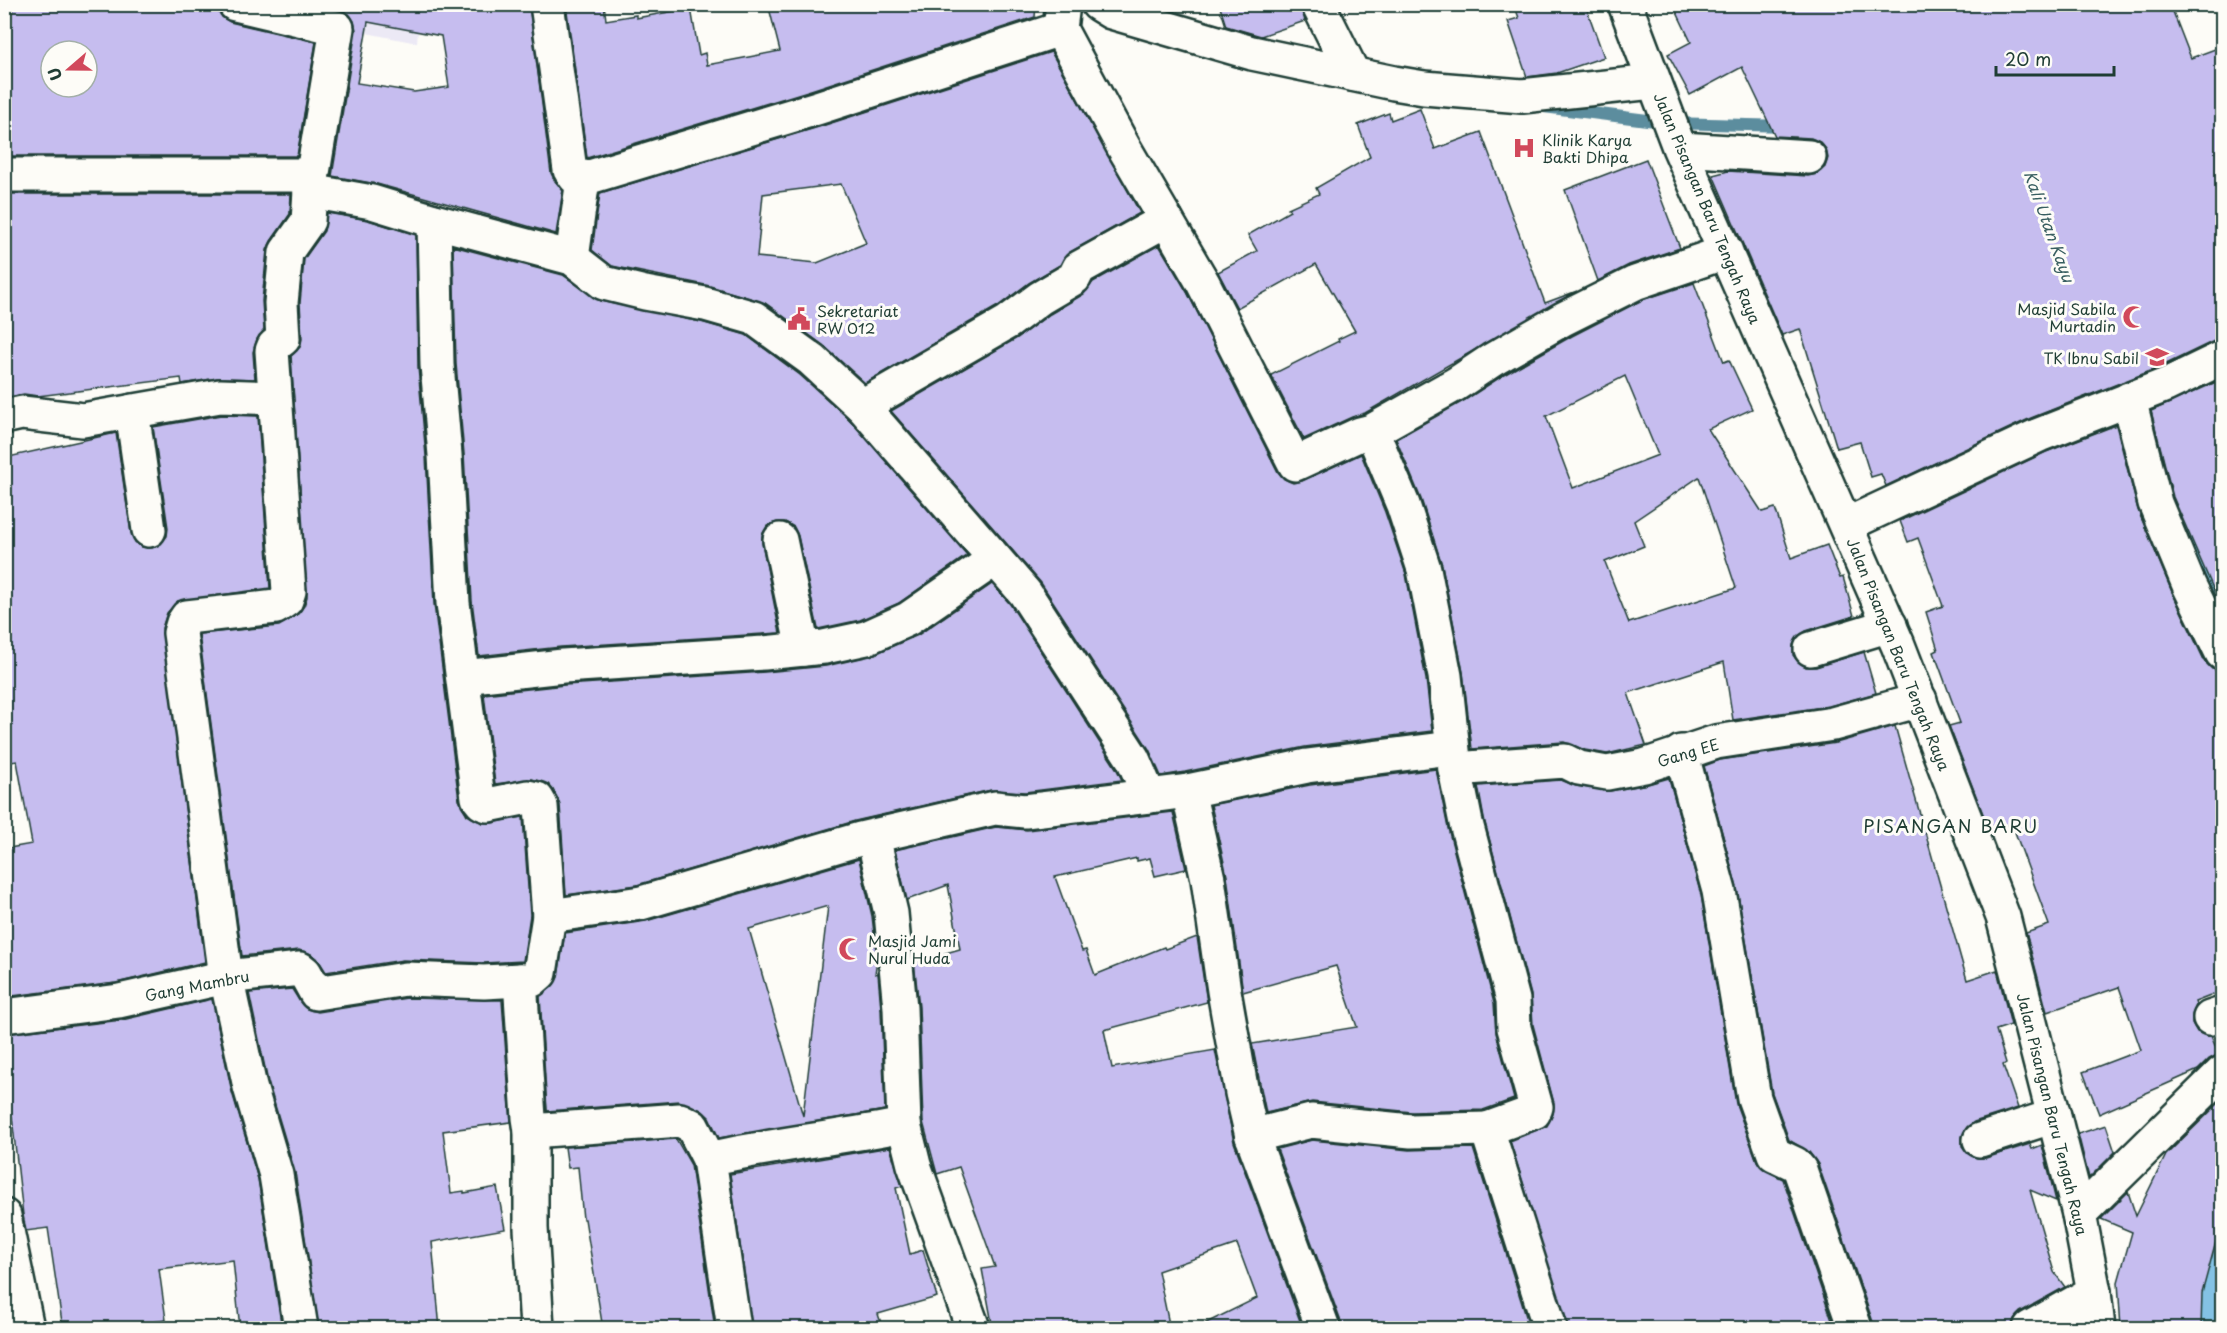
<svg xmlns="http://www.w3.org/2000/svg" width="2227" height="1333" viewBox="0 0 2227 1333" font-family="'Playpen Sans',sans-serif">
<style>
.built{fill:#ece9f5}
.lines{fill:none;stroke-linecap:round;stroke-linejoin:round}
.stream{stroke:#5c8d9e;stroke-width:12}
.river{stroke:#84c2e4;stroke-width:72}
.building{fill:#c6bdef;stroke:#1f3d34;stroke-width:1.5;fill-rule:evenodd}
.street-casing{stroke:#1f3d34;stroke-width:38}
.secondary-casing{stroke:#1f3d34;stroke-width:38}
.street{stroke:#fdfcf7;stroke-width:33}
.secondary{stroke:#fdfcf7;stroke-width:33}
.labels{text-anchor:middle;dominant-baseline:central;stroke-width:6;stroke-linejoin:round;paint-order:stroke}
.poi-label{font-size:15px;fill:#1f3d34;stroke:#fdfcf7;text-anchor:start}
.street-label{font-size:15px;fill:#1f3d34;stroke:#fdfcf7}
.water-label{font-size:16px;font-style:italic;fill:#385e60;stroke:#fdfcf7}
.quarter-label{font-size:18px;letter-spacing:1.5px;fill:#1f3d34;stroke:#fdfcf7}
</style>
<rect width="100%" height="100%" fill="#fdfcf7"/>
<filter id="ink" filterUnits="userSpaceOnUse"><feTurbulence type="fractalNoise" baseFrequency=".0167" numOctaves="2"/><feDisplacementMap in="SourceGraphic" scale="12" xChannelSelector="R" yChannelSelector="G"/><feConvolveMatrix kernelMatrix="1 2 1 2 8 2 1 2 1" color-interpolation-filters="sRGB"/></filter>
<g filter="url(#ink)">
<path class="built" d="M244,5H420L417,43L356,31Z"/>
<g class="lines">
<path class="stream" d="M1544,107L1671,123L1786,126"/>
<g class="river">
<path d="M2074,293L2116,426L2129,484L2222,691"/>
<path d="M2211,1328L2222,1282"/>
</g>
</g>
<g class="building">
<path d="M14,4H217L222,17L230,22L316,42L297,156H4V14L11,15ZM51,51H87V87H51Z"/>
<path d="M319,4H529L551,173L555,181L563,190L556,234L377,184L332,176L356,30L354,21L349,14ZM368,22L441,36L449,87L414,92L357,83Z"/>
<path d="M566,4H604L606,20L636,15V18L691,8L699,55L705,53L707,65L780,51L768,4H1036L1035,17L811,90L587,158Z"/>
<path d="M1219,4H1300L1305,21L1261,36L1226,26Z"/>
<path d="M1514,4H1585L1604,57L1557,73L1527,77L1508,21L1519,18Z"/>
<path d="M1673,4H2170L2191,58L2223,46V339L2214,341L2158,368L2031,418L1886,486L1881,474L1871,477L1860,442L1837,448L1800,329L1782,335L1713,175L1728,171L1808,176L1817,174L1825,167L1828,158L1826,149L1820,142L1811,138L1775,136L1742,67L1690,95L1668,54L1691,42Z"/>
<path d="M1051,52L1140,213L1070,252L1060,265L1029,283L998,306L865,383L823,345L765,303L710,286L612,266L592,250L600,193L822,126ZM841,184L866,243L817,263L757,257L763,194Z"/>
<path d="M1420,109L1435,149L1481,132L1545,303L1577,291L1365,413L1352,417L1304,439L1271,375L1339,341L1338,339L1355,331L1316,264L1237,308L1218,272L1257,251L1248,235L1290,211L1288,208L1319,194L1316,188L1370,157L1358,125L1389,113L1391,120Z"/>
<path d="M1646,159L1680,248L1629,265L1598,281L1565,190Z"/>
<path d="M4,194H291L290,214L271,241L267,250L262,301L264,330L257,339L253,352L255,379L217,378L182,384L181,378L38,396L24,394L4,398Z"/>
<path d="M327,213L368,220L416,235L418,367L426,456L434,604L459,800L467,815L482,823H492L523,817L530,915L523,961L484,963L403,960L326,972L317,958L311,954L299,950L242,956L199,634L279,626L297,615L304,606L307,597L291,356L300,347L302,339L300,303L304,259L324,231Z"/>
<path d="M1159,245L1187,292L1278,472L1284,479L1293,483L1302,481L1361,454L1385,512L1406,574L1426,679L1432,731L1305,747L1185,772L1161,776L1149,749L1041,583L891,411L1017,338L1050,314L1084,294L1093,282Z"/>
<path d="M453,246L563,275L600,301L701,322L746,335L800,375L849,419L967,555L899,603L860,620L818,629L798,536L794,527L785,522H777L767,526L762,535V543L780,633L561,647L479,656L472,601L464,454L456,364Z"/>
<path d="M1694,283L1724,362L1729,360L1752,409L1708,429L1762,512L1775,508L1791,558L1827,545L1840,578L1843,577L1854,616L1806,631L1798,636L1793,645V655L1798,662L1806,667H1816L1864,652L1876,693L1829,706L1733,720L1724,662L1628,693L1646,745L1607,754L1585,750L1564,742L1472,749L1463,672L1442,565L1421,499L1396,439L1465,400L1502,376L1572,336L1642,300ZM1625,376L1658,455L1573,488L1546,416ZM1699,477L1736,588L1629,623L1605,562L1644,546L1634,521Z"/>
<path d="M2223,379V611L2173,497L2151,411Z"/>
<path d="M221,415L258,416L270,588L178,601L167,613L162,628L205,962L116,983L4,997V849L32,844L17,761L4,763V458L116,433L131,533L135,542L142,547L152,548L161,544L167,536L168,528L153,427Z"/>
<path d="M2116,425L2138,510L2172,592L2205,662L2212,669L2223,671V991L2195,1002L2196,1005L2192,1015V1023L2197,1032L2206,1036H2211L2217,1050L2223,1039V1055H2217L2209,1059L2198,1070L2099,1114L2083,1072L2141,1050L2119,987L2047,1012L2026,933L2049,925L2012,824L1990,832L1949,726L1960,723L1934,652L1938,650L1926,612L1943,606L1918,538L1908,542L1900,521L2046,452Z"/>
<path d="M992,584L1010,604L1116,768L1122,780L1025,792L991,790L855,821L637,885L566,895L560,805L553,790L548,784L532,779L495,784L484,694L565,685L765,672L826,666L870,656L918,635Z"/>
<path d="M1895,726L1967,980L1997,970L2011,1025L1996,1030L2006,1063L2003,1065L2018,1108L1974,1122L1967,1127L1962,1137V1146L1968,1154L1977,1158H1986L2030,1144L2032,1149L2042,1145L2056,1201L2030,1190L2054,1272L2065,1287L2020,1312L2014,1319L2011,1329H1873V1322L1818,1164L1809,1152L1789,1140L1772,1093L1737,888L1704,766L1720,760L1836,743Z"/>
<path d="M1436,769L1448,828L1494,1003L1496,1033L1514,1099L1483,1110L1412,1112L1312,1102L1266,1113L1252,1044L1357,1027L1336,966L1243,992L1227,876L1211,805L1310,785Z"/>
<path d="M1669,778L1701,895L1736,1104L1757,1161L1766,1171L1783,1179L1835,1329H1568L1510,1141L1547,1126L1553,1114L1554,1103L1533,1025L1531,995L1484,819L1478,786L1561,780L1576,786L1610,791L1648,784Z"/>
<path d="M1173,812L1186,869L1155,876L1150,858L1137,861V858L1055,877L1082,951L1086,950L1095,975L1164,947L1165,949L1197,937L1207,1002L1104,1030L1112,1068L1215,1050L1234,1142L1303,1329H1194L1257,1298L1237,1244L1158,1271L1170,1329H993L982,1269L995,1267L959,1167L937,1174L923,1122L919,1007L914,962L960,949L948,885L907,900L895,850L996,827L1027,830Z"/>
<path d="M859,859L872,916L877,959L875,974L878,973L881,1009L885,1110L719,1138L709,1117L701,1110L679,1101L547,1111L540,996L552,987L558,977L565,933L646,921ZM828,906L803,1116L749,929Z"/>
<path d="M292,989L300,1002L307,1009L318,1012L407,998L502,1000L511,1122L443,1131L451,1193L464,1191V1193L497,1187L505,1229L432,1242L440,1329H319L295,1172L268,1082L249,993Z"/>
<path d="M212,999L232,1092L258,1179L282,1329H240L233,1260L159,1269L166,1320L103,1329H63L48,1228L26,1231L23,1215L12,1117L4,1118V1034L122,1020Z"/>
<path d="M2223,1099V1216L2202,1293L2201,1329H2154V1325L2121,1328L2118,1282L2132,1232L2101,1219L2128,1192L2136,1216L2166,1155Z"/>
<path d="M2106,1125L2115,1152L2089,1178L2078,1134Z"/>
<path d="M676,1139L691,1165L715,1329H603L585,1219H583L578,1167L568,1168L565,1147Z"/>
<path d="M1312,1140L1409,1150L1473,1148L1530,1329H1341V1322L1277,1149Z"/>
<path d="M890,1147L902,1186L896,1188L910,1254L923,1250L937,1297L878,1314L881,1323L862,1329H752L730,1174Z"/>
</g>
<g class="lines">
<g class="street-casing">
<g id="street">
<path d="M235,4L337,28L310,191"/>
<path d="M547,4L570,170L575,177L583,179L817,108L1060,29"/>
<path d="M1063,4L1060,29L1123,146L1203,283L1295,464L1360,434L1372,431"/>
<path d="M1098,4L1111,12L1252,53L1394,83L1424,88L1522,96L1653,82"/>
<path d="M1318,4L1353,74"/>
<path d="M1681,149L1809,157"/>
<path d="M4,175H312"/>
<path d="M434,221L437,365L445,455L453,603L478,798L482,803L488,805L528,797L537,799L541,806L549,916L540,973L532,980H520L529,1118L531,1131V1228L537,1328"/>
<path d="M572,258L583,179"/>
<path d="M2129,399L2155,503L2189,585L2222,653"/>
<path d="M862,406L1008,322L1040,298L1074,278L1079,268L1166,220"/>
<path d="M132,411L149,530"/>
<path d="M4,417L22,413L83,420L220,396L274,398"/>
<path d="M1846,525L2039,435L2166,385L2222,358"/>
<path d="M780,540L803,649"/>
<path d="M1811,649L1890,625"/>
<path d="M463,677L563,666L764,653L824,647L866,638L908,619L995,559"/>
<path d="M1681,752L1719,891L1754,1098L1774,1154L1795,1164L1800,1170L1855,1328"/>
<path d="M1455,769L1565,761L1579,768L1607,773L1644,766L1716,742L1833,724L1920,700"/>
<path d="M1188,791L1208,879L1224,991L1242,1093L1252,1136L1323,1328"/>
<path d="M549,916L641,903L860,839L995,808L1025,811L1149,796L1188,791L1307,766L1451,748"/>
<path d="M4,1016L119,1001L226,977L300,969L305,973L316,993L406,979L484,982L520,980"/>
<path d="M2210,1018L2222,1014"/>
<path d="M904,1125L914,1165L973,1328"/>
<path d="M531,1131L680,1120L692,1126L709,1159"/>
<path d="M1252,1136L1311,1121L1411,1131L1487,1129"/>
<path d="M1980,1140L2054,1116"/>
<path d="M2079,1214L2222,1073"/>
<path d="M301,1328L276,1175L250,1087L226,977L180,633L183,623L187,617L276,607L286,600L289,591L272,351L274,346L283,339L281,303L286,252L308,221L310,191L372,202L434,221L572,258L604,283L645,293L705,304L754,318L812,360L862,406L1025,593L1133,759L1149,796"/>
<path d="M734,1328L709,1159C774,1144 839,1138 904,1125L900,1008L891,913L873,837"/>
<path d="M1550,1328L1487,1129L1534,1112L1536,1107L1514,1028L1513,1000L1466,823L1455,769L1445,676L1424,569L1403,505L1372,431L1456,384L1492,360L1563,319L1635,283L1726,252"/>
<path d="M2030,1328L2094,1292"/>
</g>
</g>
<g class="secondary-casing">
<g id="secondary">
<path d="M1625,4L1679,147L1898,645L2003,917L2079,1214L2094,1292L2098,1328"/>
<path d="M4,1216L27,1328"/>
</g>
</g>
<use href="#street" class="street"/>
<use href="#secondary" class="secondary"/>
</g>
</g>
<defs>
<g id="hospital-bare" transform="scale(1.8)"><path d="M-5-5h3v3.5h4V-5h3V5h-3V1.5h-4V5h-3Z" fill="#d1495b" stroke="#fdfcf7" stroke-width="2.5" paint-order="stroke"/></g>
<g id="mosque-bare" transform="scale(1.8)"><path d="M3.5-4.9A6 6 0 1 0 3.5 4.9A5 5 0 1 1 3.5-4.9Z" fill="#d1495b" stroke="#fdfcf7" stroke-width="2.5" paint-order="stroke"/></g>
<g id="civic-bare" transform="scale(1.8)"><path d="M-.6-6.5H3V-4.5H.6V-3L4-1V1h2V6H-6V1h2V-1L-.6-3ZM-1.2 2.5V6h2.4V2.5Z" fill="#d1495b" stroke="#fdfcf7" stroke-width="2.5" paint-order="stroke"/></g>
<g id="school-bare" transform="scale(1.8)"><path d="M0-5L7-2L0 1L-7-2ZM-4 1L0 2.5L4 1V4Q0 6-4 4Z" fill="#d1495b" stroke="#fdfcf7" stroke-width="2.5" paint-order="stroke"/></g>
</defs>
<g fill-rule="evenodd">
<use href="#hospital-bare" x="1524" y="148"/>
<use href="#mosque-bare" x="2134" y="317"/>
<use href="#civic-bare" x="799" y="319"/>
<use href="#school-bare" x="2157" y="357"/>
<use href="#mosque-bare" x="850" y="949"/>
</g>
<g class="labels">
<g class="poi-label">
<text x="1542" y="139">Klinik Karya<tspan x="1542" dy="17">Bakti Dhipa</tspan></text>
<text x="2116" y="308" text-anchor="end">Masjid Sabila<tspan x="2116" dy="17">Murtadin</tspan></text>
<text x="817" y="310">Sekretariat<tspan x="817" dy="17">RW 012</tspan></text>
<text x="2139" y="357" text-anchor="end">TK Ibnu Sabil</text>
<text x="868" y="940">Masjid Jami<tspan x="868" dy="17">Nurul Huda</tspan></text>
</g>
<g class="street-label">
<text transform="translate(1708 208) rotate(67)">Jalan Pisangan Baru Tengah Raya</text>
<text transform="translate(1899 654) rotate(68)">Jalan Pisangan Baru Tengah Raya</text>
<text transform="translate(1688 752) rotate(-17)">Gang EE</text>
<text transform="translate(197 985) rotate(-11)">Gang Mambru</text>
<text transform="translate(2053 1114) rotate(76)">Jalan Pisangan Baru Tengah Raya</text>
</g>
<g class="water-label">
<text transform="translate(2050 226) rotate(70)">Kali Utan Kayu</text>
</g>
<g class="quarter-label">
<text x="1951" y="825">PISANGAN BARU</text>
</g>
</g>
<rect width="2227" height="1333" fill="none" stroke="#fdfcf7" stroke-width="24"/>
<rect x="12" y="12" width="2203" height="1309" fill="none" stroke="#1f3d34" stroke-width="2" filter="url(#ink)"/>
<g transform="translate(69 69) rotate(250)"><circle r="28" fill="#fdfcf7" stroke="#a4b0a9" stroke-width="1.5"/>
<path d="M0-4.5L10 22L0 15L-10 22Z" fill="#d1495b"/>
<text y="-9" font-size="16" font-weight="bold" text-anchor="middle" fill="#1f3d34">U</text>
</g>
<path d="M1996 66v9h118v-9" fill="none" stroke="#1f3d34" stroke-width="3"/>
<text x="2005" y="66" font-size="18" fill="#1f3d34" stroke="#fdfcf7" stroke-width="4.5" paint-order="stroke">20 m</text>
</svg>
